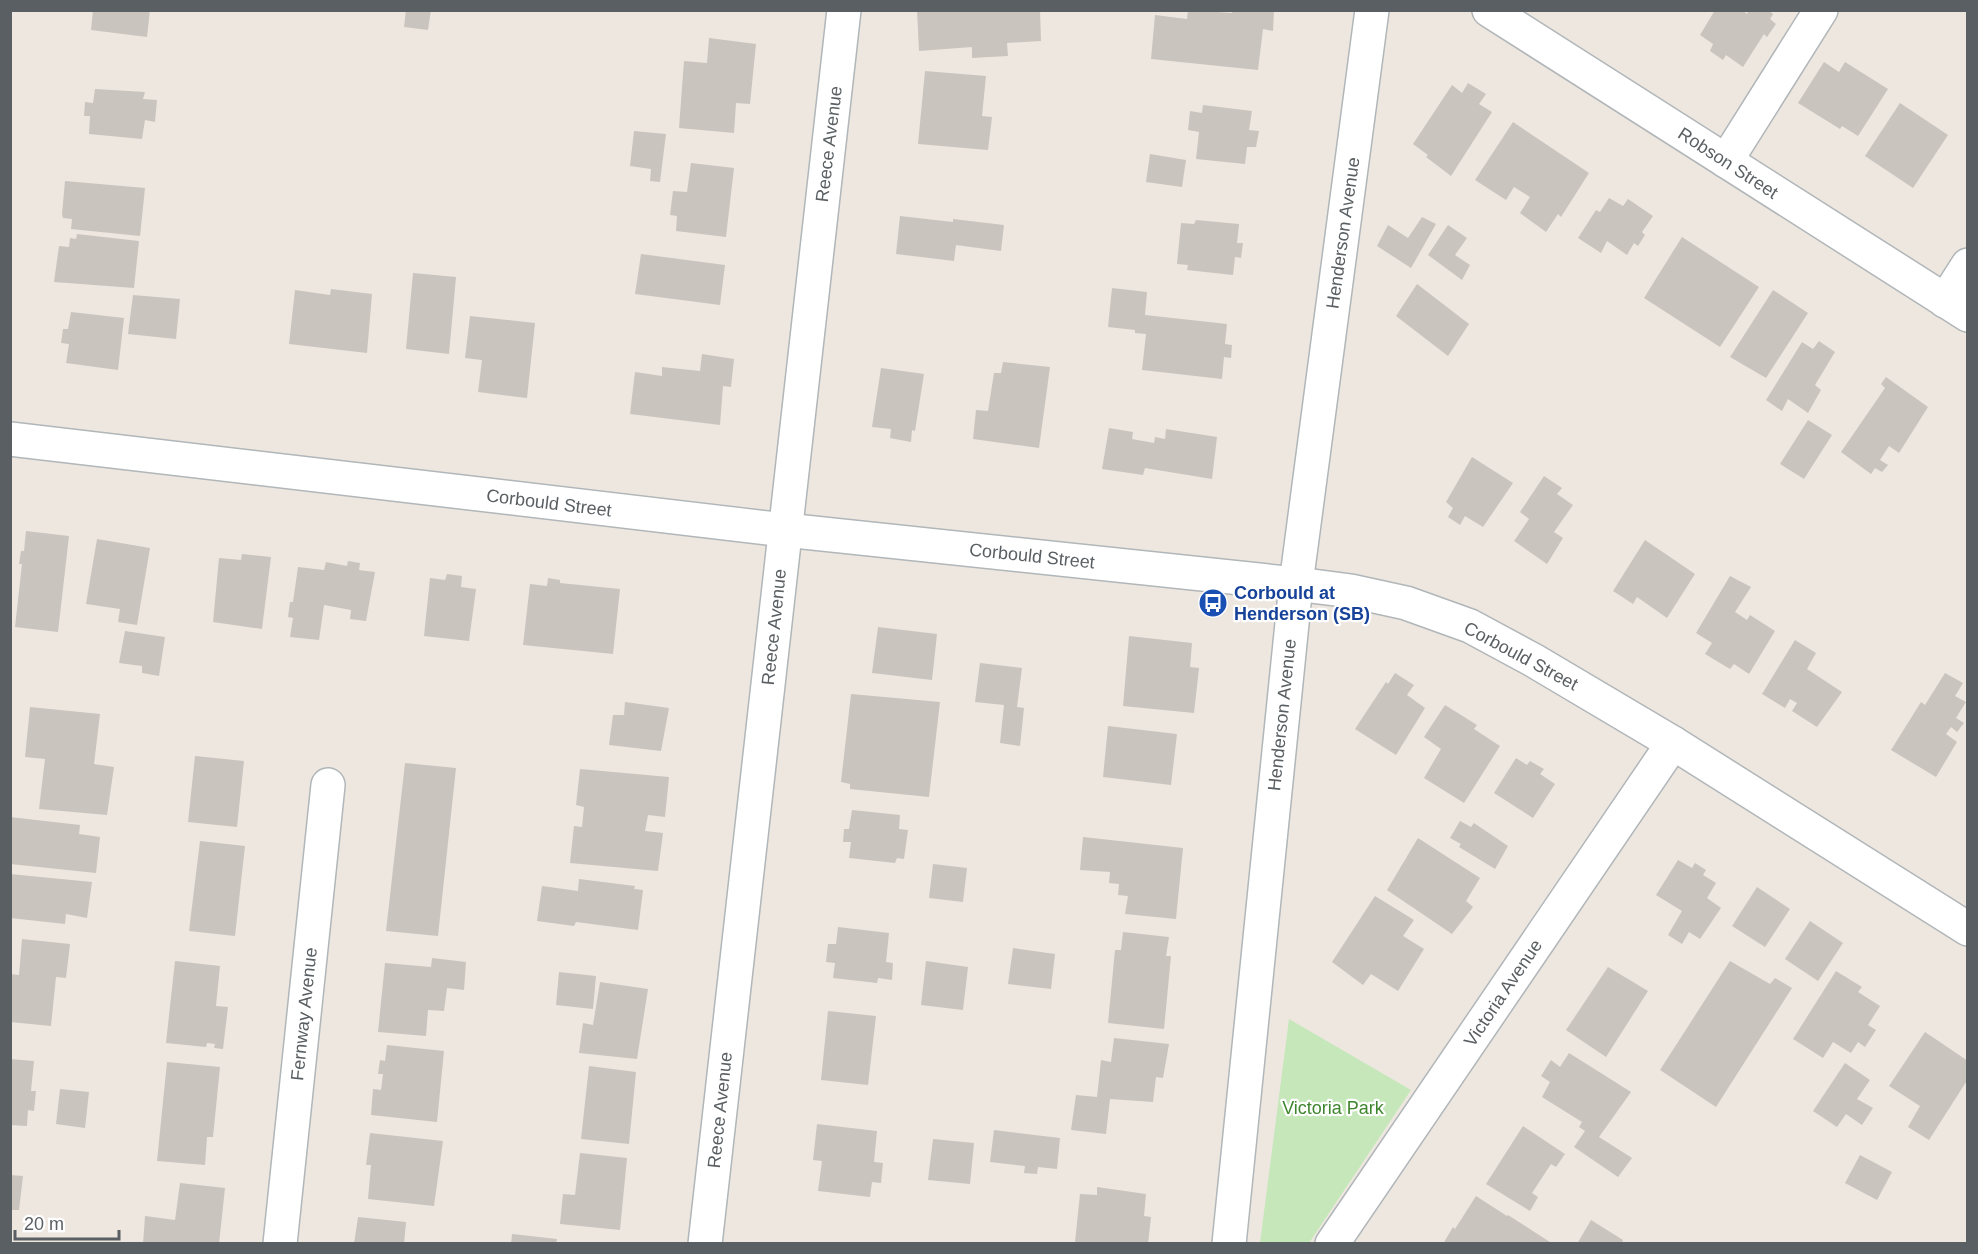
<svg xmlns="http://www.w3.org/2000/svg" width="1978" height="1254" viewBox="0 0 1978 1254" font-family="Arial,sans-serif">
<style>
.green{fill:#c5e7ba}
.building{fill:#cac4bf}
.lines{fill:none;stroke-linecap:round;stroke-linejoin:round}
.minor-casing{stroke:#b1b6b9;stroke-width:36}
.minor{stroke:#fff;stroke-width:33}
.labels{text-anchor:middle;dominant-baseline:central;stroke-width:4.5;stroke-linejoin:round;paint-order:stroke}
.street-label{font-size:18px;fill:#595f62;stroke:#fff}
.transit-label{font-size:18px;font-weight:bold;fill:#164399;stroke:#fff;text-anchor:start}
.park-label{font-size:18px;fill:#3f852e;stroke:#fff}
</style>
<rect width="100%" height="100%" fill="#ede7e0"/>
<path class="green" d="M1289,1019L1411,1090L1309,1243H1260Z"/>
<g class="building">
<path d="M93,10H150L147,37L91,30Z"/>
<path d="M406,10H431L428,30L404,27Z"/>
<path d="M917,10H1040L1041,41L1007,43L1008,56L972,58V47L919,51Z"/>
<path d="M1188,10L1232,13V10H1274L1273,31L1263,29L1258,70L1151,59L1155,15L1187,19Z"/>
<path d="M1715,10H1742L1747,14L1749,10H1768L1773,14L1770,19L1776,24L1767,37L1764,34L1743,67L1726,55L1723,60L1710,51L1713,44L1700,35Z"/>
<path d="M709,38L756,44L750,104L736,103L734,133L679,128L684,61L707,63Z"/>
<path d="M1824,62L1839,72L1845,62L1888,89L1858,136L1842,126L1840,129L1798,103Z"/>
<path d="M925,71L986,76L982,116L992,117L988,150L918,144Z"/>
<path d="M1468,83L1486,94L1479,104L1492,112L1451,176L1426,157L1428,155L1413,144L1452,85L1462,93Z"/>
<path d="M95,89L145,92L143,99L157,100L155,122L145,120L142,139L89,134L90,116H84L85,102L93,103Z"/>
<path d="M1900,103L1948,135L1913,188L1865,156Z"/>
<path d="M1203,105L1252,111L1249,130L1259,131L1256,147H1247L1245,164L1196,159L1199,132L1188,130L1190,111L1202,113Z"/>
<path d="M1513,122L1589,173L1561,217L1558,214L1546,232L1520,213L1530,197L1514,187L1506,200L1475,180Z"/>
<path d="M634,131L666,134L660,182L650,181L651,169L630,166Z"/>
<path d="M1150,154L1186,160L1182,187L1146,182Z"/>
<path d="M691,163L734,168L726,237L676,231L677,216L670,215L673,191L687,192Z"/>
<path d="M65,181L145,188L140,236L71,229L72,219L63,218L62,214Z"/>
<path d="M1609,198L1623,206L1628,199L1653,216L1642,232L1645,235L1638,246L1634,243L1627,255L1607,241L1601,253L1578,238L1596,210L1600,212Z"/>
<path d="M900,216L953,222V219L1004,225L1001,251L956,245L954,261L896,254Z"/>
<path d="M1422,217L1436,224L1411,268L1377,246L1388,225L1408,238Z"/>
<path d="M1196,220L1239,224L1237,243H1243L1241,258L1235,257L1233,275L1187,270L1188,265L1177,264L1181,223L1194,224Z"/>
<path d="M1448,225L1467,238L1455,255L1470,265L1462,280L1428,255Z"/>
<path d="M77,234L139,241L134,288L54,282L59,246L69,247L70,238L76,239Z"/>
<path d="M1682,237L1759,287L1720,347L1644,298Z"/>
<path d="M641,254L725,265L720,305L635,294Z"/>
<path d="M413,273L456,277L449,354L406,349Z"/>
<path d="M1417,284L1469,324L1448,356L1396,316Z"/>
<path d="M1112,288L1147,292L1145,315L1227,324L1225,344L1232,345L1231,358L1224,357L1222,379L1142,370L1146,334L1135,333V330L1108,327Z"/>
<path d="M331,289L372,294L367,353L289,344L295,290L330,295Z"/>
<path d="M1773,290L1808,313L1766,378L1730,357Z"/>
<path d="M133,295L180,299L176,339L128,334Z"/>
<path d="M71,312L124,318L118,370L66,363L69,344L61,343L63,329H68Z"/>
<path d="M470,316L535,323L527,398L478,392L482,360L465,358Z"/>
<path d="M1819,341L1835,352L1815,385L1821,390L1808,413L1788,399L1782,411L1766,400L1802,342L1813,349Z"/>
<path d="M702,354L734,359L731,387L723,386L720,425L630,414L635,372L662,376V367L700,371Z"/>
<path d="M1003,362L1050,367L1039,448L973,439L976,410L988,411L994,373H1001Z"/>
<path d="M881,368L924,374L915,431L912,430L911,442L890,438L891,429L872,427Z"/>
<path d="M1886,377L1928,407L1899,453L1889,446L1880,460L1888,465L1882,472L1875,468L1871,474L1841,452L1885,388L1881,384Z"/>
<path d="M1808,420L1832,435L1804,479L1780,464Z"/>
<path d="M1109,428L1133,432L1132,439L1154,443L1155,437L1165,439L1166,429L1217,437L1212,479L1145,468L1143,475L1102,469Z"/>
<path d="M1472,457L1513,483L1483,527L1465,516L1460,525L1448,517L1453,508L1446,502Z"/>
<path d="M1544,476L1562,488L1557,494L1573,505L1554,532L1563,538L1547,564L1514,541L1529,519L1520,512Z"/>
<path d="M26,531L69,536L58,632L15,627L22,564H19L21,551H24Z"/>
<path d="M97,539L150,548L137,625L118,622L120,609L86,604Z"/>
<path d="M1645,540L1695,574L1667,618L1637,597L1633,604L1613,591Z"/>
<path d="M242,554L271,557L262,629L213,622L219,558L241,560Z"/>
<path d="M348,561L360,563L359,570L375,572L366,621L350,619L351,610L324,605L319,640L290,637L293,618L288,617L290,602H293L298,567L324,570L326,562L347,566Z"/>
<path d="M447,574L462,576L461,587L476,589L469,641L424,636L430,578L445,580Z"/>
<path d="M1730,576L1751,587L1735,612L1747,620L1750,615L1775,631L1749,674L1734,664L1730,669L1705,654L1712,643L1696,633Z"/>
<path d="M548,578L560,580V583L620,589L613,654L523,645L530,584L547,586Z"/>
<path d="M878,627L937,634L932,680L872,673Z"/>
<path d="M125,631L165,637L159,676L142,673V666L119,663Z"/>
<path d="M1129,636L1192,643L1190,667L1199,668L1194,713L1123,706Z"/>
<path d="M1795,640L1816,653L1807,669L1842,692L1817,727L1792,711L1797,703L1790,699L1785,708L1762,694Z"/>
<path d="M980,663L1022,668L1017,707L1024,708L1020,746L1000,743L1004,705L975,702Z"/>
<path d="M1395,673L1414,685L1407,695L1425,708L1396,755L1355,729L1386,682L1388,684Z"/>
<path d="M1945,673L1963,683L1955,696L1966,702L1956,718L1964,723L1957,732L1951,727L1946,734L1957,742L1936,777L1891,750L1921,702L1925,705Z"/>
<path d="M851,694L940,702L929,797L850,789V784L841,782Z"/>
<path d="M625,702L669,708L661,751L609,745L613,715H624Z"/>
<path d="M1445,705L1477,725L1474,729L1500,746L1464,803L1424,778L1441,749L1424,737Z"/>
<path d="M30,707L100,714L94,764L114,767L107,815L39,809L45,759L25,757Z"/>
<path d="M1108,726L1177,734L1171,785L1103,777Z"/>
<path d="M195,756L244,761L237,827L188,822Z"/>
<path d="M1516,758L1527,765L1530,761L1544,769L1540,774L1555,784L1533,818L1494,793Z"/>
<path d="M405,763L456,768L438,936L386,931Z"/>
<path d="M580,769L669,777L665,817L648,815L645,831L663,833L658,871L570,863L574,826L582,827L584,807L576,805Z"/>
<path d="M852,810L900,815L899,829L908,830L904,859L897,858L895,863L849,858L851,842H843L844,829H849Z"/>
<path d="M10,817L80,825L79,834L100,837L96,873L10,864Z"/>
<path d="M1460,821L1471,827L1474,823L1508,846L1495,869L1459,847L1461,844L1450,838Z"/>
<path d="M1083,837L1183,848L1176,919L1125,914L1128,896L1118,895L1119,884L1109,883L1110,872L1080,870Z"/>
<path d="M1418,838L1480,878L1466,901L1473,907L1452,934L1387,890Z"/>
<path d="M200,841L245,846L235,936L189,931Z"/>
<path d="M1678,860L1692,868L1695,863L1706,870L1703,875L1716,883L1707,898L1721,908L1700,939L1689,932L1682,944L1668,935L1682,911L1656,895Z"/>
<path d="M933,864L967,868L963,902L929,898Z"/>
<path d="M10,874L92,882L87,918L66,914L65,924L10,918Z"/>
<path d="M579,879L635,886L634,889L643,890L638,930L576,922L574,926L537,921L542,886L578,891Z"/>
<path d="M1757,887L1790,909L1765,947L1732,926Z"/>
<path d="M1375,896L1414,920L1403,936L1424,949L1398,991L1371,974L1363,985L1332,962Z"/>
<path d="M1810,921L1843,943L1818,981L1785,959Z"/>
<path d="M838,927L889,933L886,962L893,963L892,980L878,978L877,983L833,978L835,963L826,962L828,944H836Z"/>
<path d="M1123,932L1169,937L1166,956H1171L1164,1029L1108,1023L1115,950H1121Z"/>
<path d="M22,939L70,944L66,978L56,977L51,1026L10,1022V974L19,975Z"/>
<path d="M1013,948L1055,954L1051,989L1008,984Z"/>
<path d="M432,958L466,962L464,990L447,988L444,1011L428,1010L426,1036L378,1032L385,963L431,967Z"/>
<path d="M175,961L220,966L216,1006L228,1007L223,1049L214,1048L215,1044L207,1043L206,1047L166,1043Z"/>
<path d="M926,961L968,967L963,1010L921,1005Z"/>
<path d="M1730,961L1770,984L1775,978L1792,988L1716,1107L1660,1070Z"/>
<path d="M1608,967L1648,991L1606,1057L1566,1030Z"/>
<path d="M1836,971L1862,987L1858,992L1880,1006L1868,1025L1876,1030L1865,1047L1858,1042L1851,1053L1833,1042L1823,1058L1793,1039Z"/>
<path d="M559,972L596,976L593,1009L556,1005Z"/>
<path d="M600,982L648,989L637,1059L579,1053L583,1023L593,1025Z"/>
<path d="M828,1011L876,1016L868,1085L821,1080Z"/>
<path d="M1925,1032L1968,1061V1079L1929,1140L1908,1127L1920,1106L1889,1086Z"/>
<path d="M1114,1038L1169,1044L1163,1078L1156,1077L1153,1102L1110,1099L1106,1134L1071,1130L1076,1095L1097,1097L1101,1060L1111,1062Z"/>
<path d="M387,1045L444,1051L437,1122L371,1115L373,1089L381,1090L383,1074H378L380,1060L385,1061Z"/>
<path d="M1569,1053L1631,1092L1599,1137L1632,1158L1618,1177L1574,1147L1585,1131L1579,1127L1582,1122L1542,1097L1550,1082L1541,1076L1551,1060L1560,1067Z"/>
<path d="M10,1059L34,1061L31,1091H36L34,1111L28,1110L27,1126L10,1125Z"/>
<path d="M167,1062L220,1067L213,1137H207L205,1165L157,1161Z"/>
<path d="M1845,1063L1870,1080L1857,1099L1873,1108L1862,1125L1846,1114L1837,1127L1813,1111Z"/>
<path d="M589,1066L636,1072L629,1144L581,1139Z"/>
<path d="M60,1089L89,1092L85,1128L56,1124Z"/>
<path d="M817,1124L877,1131L874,1162L883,1163L881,1183L872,1182L870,1197L818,1191L822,1161L813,1160Z"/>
<path d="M1523,1126L1565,1154L1556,1167L1551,1164L1532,1193L1538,1197L1530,1211L1486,1184Z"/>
<path d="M994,1130L1060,1138L1057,1169L1038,1167L1037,1174L1024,1173L1025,1166L990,1162Z"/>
<path d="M370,1133L443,1141L434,1206L368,1199L371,1165H366Z"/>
<path d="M933,1139L974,1143L970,1184L928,1180Z"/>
<path d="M580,1153L627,1158L620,1230L560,1224L563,1194L575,1195Z"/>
<path d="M1860,1155L1892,1172L1877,1200L1845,1183Z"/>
<path d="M10,1175L23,1176L19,1210H10Z"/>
<path d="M180,1183L225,1188L219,1244H143L145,1216L175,1220Z"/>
<path d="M1097,1187L1146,1194L1144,1216L1151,1217L1148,1244L1075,1242L1080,1194L1097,1195Z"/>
<path d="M1476,1196L1507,1216L1508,1215L1553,1244H1443L1453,1227L1455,1229Z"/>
<path d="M358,1217L406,1222L404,1244H354Z"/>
<path d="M1591,1220L1623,1240L1621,1244H1577Z"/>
<path d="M512,1234L557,1239L556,1244H511Z"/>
</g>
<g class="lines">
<g class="minor-casing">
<g id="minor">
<path d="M1489,10L1968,315"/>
<path d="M1726,161L1821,10"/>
<path d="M1945,301L1968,265"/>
<path d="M10,439L785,530L1296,584L1351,591L1406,603L1470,626L1533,660L1673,743L1968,929"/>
<path d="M280,1244L328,785"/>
<path d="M705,1244L844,10"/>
<path d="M1229,1244L1296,584L1372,10"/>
<path d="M1332,1244L1673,743"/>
</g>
</g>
<use href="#minor" class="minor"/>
</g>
<defs>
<g id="bus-disc" transform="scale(1.5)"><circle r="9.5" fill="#1a4fb4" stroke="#fff"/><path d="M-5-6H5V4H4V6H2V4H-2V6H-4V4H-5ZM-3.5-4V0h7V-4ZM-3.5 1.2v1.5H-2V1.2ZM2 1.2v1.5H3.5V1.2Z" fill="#fff"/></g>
</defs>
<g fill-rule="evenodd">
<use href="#bus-disc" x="1213" y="603"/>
</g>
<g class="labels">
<g class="street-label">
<text transform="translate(829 144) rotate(-83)">Reece Avenue</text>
<text transform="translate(1728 163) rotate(33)">Robson Street</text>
<text transform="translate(1343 233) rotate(-82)">Henderson Avenue</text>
<text transform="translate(549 503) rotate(7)">Corbould Street</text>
<text transform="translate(1032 556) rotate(6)">Corbould Street</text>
<text transform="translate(774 627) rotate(-84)">Reece Avenue</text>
<text transform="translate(1521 656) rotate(28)">Corbould Street</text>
<text transform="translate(1282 715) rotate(-84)">Henderson Avenue</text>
<text transform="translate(1503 993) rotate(-56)">Victoria Avenue</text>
<text transform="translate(304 1014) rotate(-84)">Fernway Avenue</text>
<text transform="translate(720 1110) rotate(-84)">Reece Avenue</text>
</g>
<g class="transit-label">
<text x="1234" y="593">Corbould at<tspan x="1234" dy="21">Henderson (SB)</tspan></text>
</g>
<g class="park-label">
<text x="1333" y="1108">Victoria Park</text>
</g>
</g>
<rect width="1978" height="1254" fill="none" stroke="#595f62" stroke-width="24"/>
<path d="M15 1230v9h104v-9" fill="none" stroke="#595f62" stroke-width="3"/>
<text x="24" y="1230" font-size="18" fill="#595f62" stroke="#ffffff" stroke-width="4.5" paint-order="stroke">20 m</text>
</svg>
